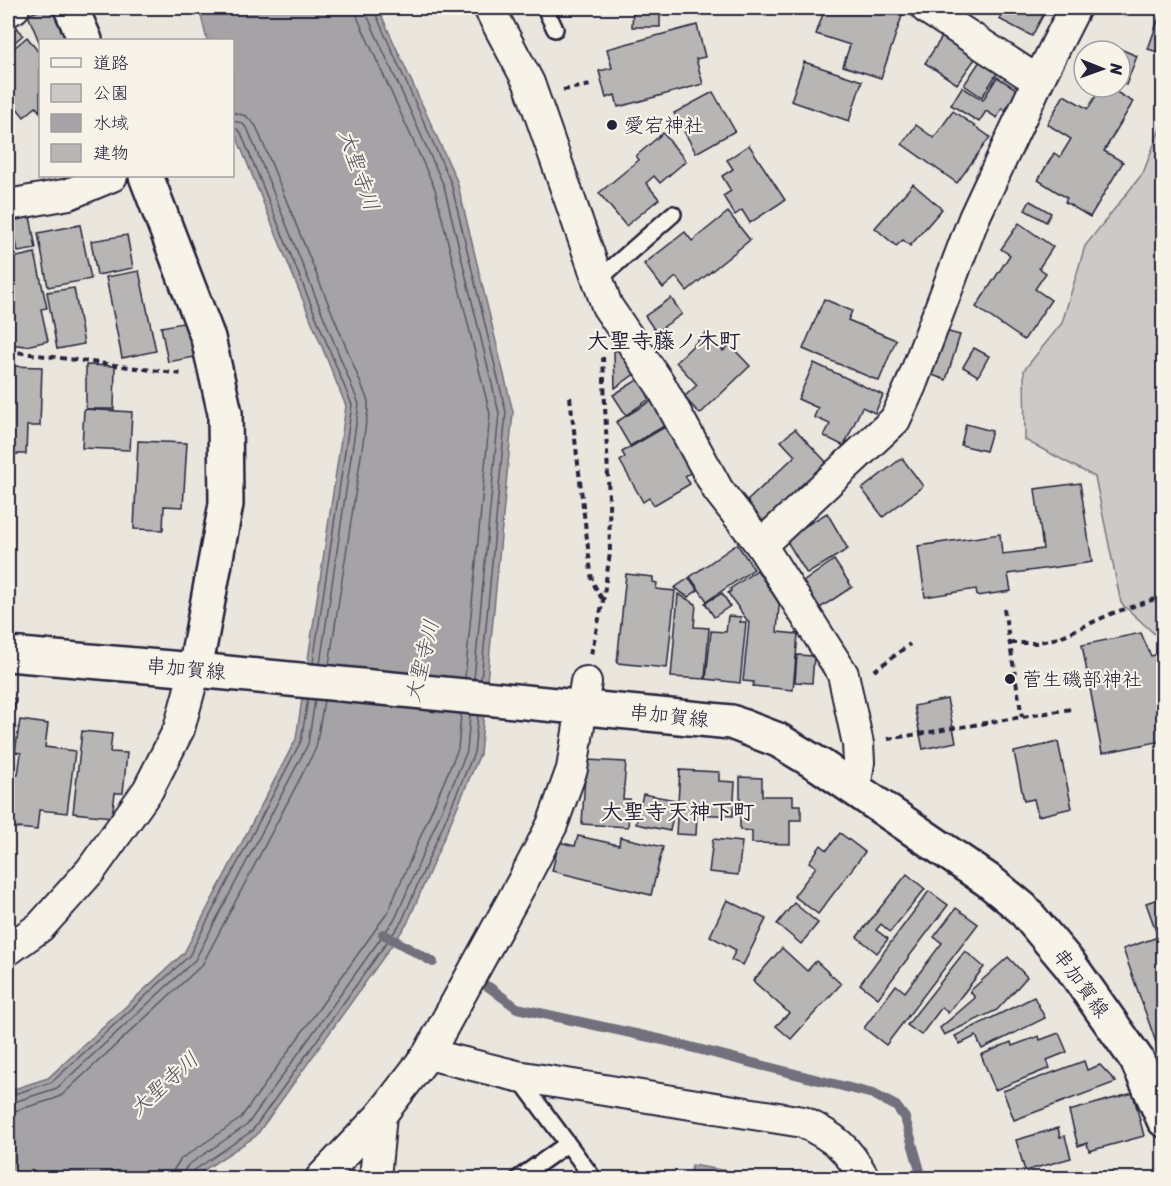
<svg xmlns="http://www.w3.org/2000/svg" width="1171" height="1186" viewBox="0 0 1171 1186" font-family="Sriracha,'Klee One',sans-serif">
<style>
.green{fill:#cdc9c6;stroke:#787680;stroke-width:1.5}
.water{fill:#a6a3a6;stroke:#716f7b;stroke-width:1.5}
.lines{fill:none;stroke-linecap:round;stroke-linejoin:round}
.shore{stroke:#575666;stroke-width:1.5}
.stream{stroke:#716f7b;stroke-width:10}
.building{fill:#b8b6b5;stroke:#22223b;stroke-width:1.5}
.service-casing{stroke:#22223b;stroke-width:20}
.minor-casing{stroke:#22223b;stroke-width:34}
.tertiary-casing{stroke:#22223b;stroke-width:38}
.secondary-casing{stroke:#22223b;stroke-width:38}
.path{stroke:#22223b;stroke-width:4;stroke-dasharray:6 4.5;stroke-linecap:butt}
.service{stroke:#f7f3e8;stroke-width:15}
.minor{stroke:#f7f3e8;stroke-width:30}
.tertiary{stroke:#f7f3e8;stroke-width:33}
.secondary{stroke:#f7f3e8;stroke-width:33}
.poi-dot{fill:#22223b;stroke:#f7f3e8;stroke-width:2}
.labels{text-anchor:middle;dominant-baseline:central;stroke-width:4.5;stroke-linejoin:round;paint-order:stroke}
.poi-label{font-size:20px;fill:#22223b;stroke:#f7f3e8;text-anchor:start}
.street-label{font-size:20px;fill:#22223b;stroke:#f7f3e8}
.water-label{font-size:21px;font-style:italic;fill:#504f60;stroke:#f7f3e8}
.quarter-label{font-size:22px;font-weight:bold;fill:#22223b;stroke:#f7f3e8}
</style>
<rect width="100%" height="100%" fill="#eae6de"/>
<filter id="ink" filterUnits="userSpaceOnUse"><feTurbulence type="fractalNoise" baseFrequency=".0167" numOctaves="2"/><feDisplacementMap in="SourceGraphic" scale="12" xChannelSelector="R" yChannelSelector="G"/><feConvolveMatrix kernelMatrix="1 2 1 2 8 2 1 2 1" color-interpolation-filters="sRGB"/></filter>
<g filter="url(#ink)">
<path class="green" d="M1163,121V666L1160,639L1121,603L1095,477L1025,440L1024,370L1062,323L1085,246L1143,173Z"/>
<g class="water">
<path d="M199,8H378L457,181L513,412L480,754L407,924L256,1136L192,1178H8V1091L48,1078L184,953L296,739L346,406L233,128L232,40H207Z"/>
<path d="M692,1165L768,1178H690Z"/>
</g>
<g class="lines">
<g class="shore">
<path d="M356,8L358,19L435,189L490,414L465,678"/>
<path d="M365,8L367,15L444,186L499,413L474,679"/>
<path d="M373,8L451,183L506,412L481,680"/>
<path d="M232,112L246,116L256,126L368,401V410L329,665"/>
<path d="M232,121L242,123L248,130L359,404L320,664"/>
<path d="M232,129H237L241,133L352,405L313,663"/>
<path d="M8,1096L52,1082L189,956L301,741L308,699"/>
<path d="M8,1104L57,1088L195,960L308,744L315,700"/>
<path d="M8,1113L54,1099L62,1095L202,965L316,748L324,700"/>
<path d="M173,1178L174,1169L181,1159L240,1119L388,912L458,749L461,714"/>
<path d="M182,1178L184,1171L188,1165L247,1125L396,917L467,751L470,715"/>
<path d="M190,1178L193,1171L252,1131L402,921L474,753L478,715"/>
</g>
<g class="stream">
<path d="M383,934L433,962"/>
<path d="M477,982L489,987L517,1008L663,1040L873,1094L896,1106L905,1118L922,1178"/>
</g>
</g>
<g class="building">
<path d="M45,8H55L69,40H40V44L28,15Z"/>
<path d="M633,8H660V27H632Z"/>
<path d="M814,8H898L904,10L881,78L843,66L850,45L816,34L823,14L813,11Z"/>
<path d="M1005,8H1047L1032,36L999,19Z"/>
<path d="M1161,12L1164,13V54L1148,49Z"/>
<path d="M13,23L23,35L8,48V27Z"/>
<path d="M697,25L705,57L696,59L703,84L618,107L615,95L606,98L599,71L612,68L607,49Z"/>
<path d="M27,37L40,54V112L36,107L24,117L8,97V70L12,66L8,61V53Z"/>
<path d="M942,37L975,59L957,84L925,63Z"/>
<path d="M1106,43L1137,56L1126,85L1120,82V51H1104Z"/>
<path d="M980,61L998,72L982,97L964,85Z"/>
<path d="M804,62L862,81L849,121L791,101Z"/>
<path d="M997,77L1018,90L1005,111L1002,108L997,118L986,111L979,122L951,105L962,87L983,100Z"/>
<path d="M1101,87H1108L1133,102L1104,151L1123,162L1090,217L1065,202L1067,198L1038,180L1054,153L1060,157L1071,139L1047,124L1064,95L1088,109Z"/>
<path d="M713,92L735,131L696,153L674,113Z"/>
<path d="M953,111L990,137L957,183L902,144L916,125L934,138Z"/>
<path d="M8,118H11L12,143L8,144Z"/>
<path d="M663,133L686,161L660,183L654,176L646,183L659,199L626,226L599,193L639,160L636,156Z"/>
<path d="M749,145L785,200L750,223L742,210L735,215L723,196L731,191L722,176L733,169L727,160Z"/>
<path d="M913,184L942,209L910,246L903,240L896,246L875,228Z"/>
<path d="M1030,201L1051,213L1046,222L1025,210Z"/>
<path d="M728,212L750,240L687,291L676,277L663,288L644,264L685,232L692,241Z"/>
<path d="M30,216L36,249L18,252L12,220Z"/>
<path d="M1019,223L1053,247L1039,268L1046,273L1035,289L1051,300L1024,340L976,307L1010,255L1001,249Z"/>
<path d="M80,225L91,279L48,287L38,233Z"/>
<path d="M127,235L133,268L97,275L91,241Z"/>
<path d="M35,253L47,308L41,309L48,341L26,346L8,344V313L14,311L11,296L8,297V259Z"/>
<path d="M139,271L156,351L122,358L106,277Z"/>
<path d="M74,288L84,344L57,349L47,292Z"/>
<path d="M671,298L682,314L656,332L645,316Z"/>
<path d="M824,299L852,311L848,320L896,340L879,381L803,349Z"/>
<path d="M188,322L195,357L168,362L161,327Z"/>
<path d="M945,331L960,335L946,380L932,375Z"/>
<path d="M706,333L723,351L730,345L750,366L700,414L684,397L697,385L676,362Z"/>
<path d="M620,348L636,373L615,388L614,352Z"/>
<path d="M974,348L989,356L978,376L963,367Z"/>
<path d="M814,363L883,395L875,413L862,407L844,446L824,436L830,424L814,417L818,408L798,399Z"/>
<path d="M86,365L115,366L114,409H86Z"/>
<path d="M8,366L42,367L40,426H27L26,454H8Z"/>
<path d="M639,379L651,398L626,415L613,395Z"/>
<path d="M651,401L666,425L630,446L616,422Z"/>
<path d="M84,409L132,412L130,450L82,448Z"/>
<path d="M966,424L992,431L986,451L961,445Z"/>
<path d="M665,427L692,472L685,476L690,484L654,505L649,498L643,502L620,461L625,457L622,452Z"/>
<path d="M795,429L831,467L767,527L745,503L795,456L781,441Z"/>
<path d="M138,441L187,443L183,507L164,506L163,530L134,529Z"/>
<path d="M902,458L923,486L883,517L862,489Z"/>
<path d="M1080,483L1092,562L1008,574L1011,591L977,596L976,589L925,597L918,546L1000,534L1002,554L1043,549L1035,489Z"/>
<path d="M827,513L848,549L807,574L785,538Z"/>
<path d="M737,544L754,569L707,601L690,577Z"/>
<path d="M834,560L852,587L820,608L803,582Z"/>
<path d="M757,570L780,605L779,606L777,632L798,634L793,690L753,686L754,682L743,681L749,623L728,593L731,591L730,589Z"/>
<path d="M626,574L653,577V582L657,583L656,589L675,591L667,668L617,663Z"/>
<path d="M689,578L698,590L688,597L674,588Z"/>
<path d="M722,593L730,606L714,617L705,603Z"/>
<path d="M678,594L696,604L694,627L709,628L705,679L671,677Z"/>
<path d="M728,616L741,617L740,622H746L740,683L706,679L711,631L726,632Z"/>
<path d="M1141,633L1151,656L1164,653L1162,741L1102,753L1082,645Z"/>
<path d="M797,655L814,656L812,683L795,682Z"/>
<path d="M8,698L16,699L10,749H8Z"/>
<path d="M947,699L956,742L923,749L914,706Z"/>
<path d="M20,720L48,724L45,747L75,751L67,813L39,810L37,830L8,827L9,774L18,775L21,753L15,752Z"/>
<path d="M82,731L112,734L110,752L127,753L123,793H115L112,817L73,813Z"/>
<path d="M1058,742L1072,808L1038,816L1034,799L1024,801L1014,752Z"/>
<path d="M586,760L626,762L623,799H630L628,827L582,824Z"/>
<path d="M680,770L719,772V781L735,782L733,816L697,814L696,835L676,834Z"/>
<path d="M740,777L762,778V796H793V805H801V820H790V844L752,843V831L740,830Z"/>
<path d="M643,794L676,800L670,831L636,824Z"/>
<path d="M840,833L865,852L818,914L794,896L816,867L809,862L821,845L827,850Z"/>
<path d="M578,836L619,845L620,837L663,847L651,895L552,871L559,842L575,846Z"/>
<path d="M713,839L742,842L738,875L709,872Z"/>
<path d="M907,874L925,889L890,932L881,924L876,930L888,939L877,953L857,937Z"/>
<path d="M929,891L948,905L878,998L860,984Z"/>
<path d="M1164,897V1046L1158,1048L1123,949L1158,937L1146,903Z"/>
<path d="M727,900L766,919L743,965L731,960L736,950L710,936Z"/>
<path d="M794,903L818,923L801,944L777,924Z"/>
<path d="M956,908L978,924L886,1045L864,1028L896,985L905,992L942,943L934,937Z"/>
<path d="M782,948L807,971L816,961L841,984L791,1039L776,1026L789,1013L753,981Z"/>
<path d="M965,951L984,967L948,1013L942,1007L921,1035L907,1025Z"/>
<path d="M1008,957L1027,977L997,1010L944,1035L940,1028L975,998L970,991Z"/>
<path d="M1034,997L1045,1018L982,1049L976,1036L960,1044L955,1036Z"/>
<path d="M1059,1033L1067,1052L1047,1060L1050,1068L995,1090L981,1055L1011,1042L1012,1046L1039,1036L1040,1040Z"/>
<path d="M1084,1061L1087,1070L1100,1065L1116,1082L1014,1120L1003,1091Z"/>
<path d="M1133,1093L1144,1136L1089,1151L1087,1143L1078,1146L1069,1111Z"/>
<path d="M1058,1128L1060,1137L1065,1136L1071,1158L1025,1171L1016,1140Z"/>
<path d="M1112,1172L1114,1178H1093Z"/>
</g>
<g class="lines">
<g class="service-casing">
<g id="service">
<path d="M545,8L555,29"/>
<path d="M598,280L673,214"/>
<path d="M519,1078L593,1178"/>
<path d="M519,1178L567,1144"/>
</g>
</g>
<g class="minor-casing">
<g id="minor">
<path d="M489,8L529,83L607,306L660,384L718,490L761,545L843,674L858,744L859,762L855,789"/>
<path d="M926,8L1038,81"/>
<path d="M8,11L14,8"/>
<path d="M8,205L69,194L112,176"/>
<path d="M761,545L895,420L911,385L974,218L1038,81L1075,8"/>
<path d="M8,950L40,927L91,870L148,790L179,729L195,670"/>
<path d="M428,1054L517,1076L803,1122C835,1138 847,1147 864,1178"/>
<path d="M321,1178L381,1115L428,1054L523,881L552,825L572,769L586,682"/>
<path d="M375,1178L381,1115"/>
</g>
</g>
<g class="tertiary-casing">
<g id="tertiary">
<path d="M71,8L85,40"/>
<path d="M146,176L208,338L225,413L226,504L195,670"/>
</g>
</g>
<g class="secondary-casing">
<path id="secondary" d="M8,654L217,672L731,722L778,740L821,766L989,881L1022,908L1070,965L1137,1060L1164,1120"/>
</g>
<g class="path">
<path d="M563,90L591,85"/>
<path d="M8,351L182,374"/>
<path d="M570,397L592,581L602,599"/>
<path d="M1004,609L1022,717"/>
<path d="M1010,643H1035L1058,638L1113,613L1164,596"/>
<path d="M591,654L603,601L610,553L609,500L603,357"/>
<path d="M874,671L910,644"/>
<path d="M888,739L1071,709"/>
</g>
<use href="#service" class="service"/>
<use href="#minor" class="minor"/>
<use href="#tertiary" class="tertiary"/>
<use href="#secondary" class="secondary"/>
</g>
</g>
<g class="poi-dot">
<circle cx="612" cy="125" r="6"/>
<circle cx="1010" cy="679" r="6"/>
</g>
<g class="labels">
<g class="poi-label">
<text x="624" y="125">愛宕神社</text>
<text x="1022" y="679">菅生磯部神社</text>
</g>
<g class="street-label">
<text transform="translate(186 669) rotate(5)">串加賀線</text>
<text transform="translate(669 716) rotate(6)">串加賀線</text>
<text transform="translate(1081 983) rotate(54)">串加賀線</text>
</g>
<g class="water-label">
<text transform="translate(359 170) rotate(71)">大聖寺川</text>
<text transform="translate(422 661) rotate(-76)">大聖寺川</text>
<text transform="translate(164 1084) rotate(-42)">大聖寺川</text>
</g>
<g class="quarter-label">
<text x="664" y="340">大聖寺藤ノ木町</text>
<text x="678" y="811">大聖寺天神下町</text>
</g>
</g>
<rect width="1171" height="1186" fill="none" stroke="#f7f3e8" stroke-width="30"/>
<rect x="15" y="15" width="1141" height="1156" fill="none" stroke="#22223b" stroke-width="2" filter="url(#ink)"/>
<rect x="39" y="39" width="195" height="138" fill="#f7f3e8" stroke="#a29fa3" stroke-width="1.5"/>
<rect x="51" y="58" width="30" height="9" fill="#f7f3e8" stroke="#a29fa3" stroke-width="1.5"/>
<text x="93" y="69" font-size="18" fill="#22223b">道路</text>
<rect x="51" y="84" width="30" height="18" fill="#cdc9c6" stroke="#a29fa3" stroke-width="1.5"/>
<text x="93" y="99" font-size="18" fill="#22223b">公園</text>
<rect x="51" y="114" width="30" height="18" fill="#a6a3a6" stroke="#a29fa3" stroke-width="1.5"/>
<text x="93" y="129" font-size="18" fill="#22223b">水域</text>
<rect x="51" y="144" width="30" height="18" fill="#b8b6b5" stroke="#a29fa3" stroke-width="1.5"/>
<text x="93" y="159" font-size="18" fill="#22223b">建物</text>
<g transform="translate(1102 69) rotate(91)"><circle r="28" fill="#f7f3e8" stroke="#a29fa3" stroke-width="1.5"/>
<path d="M0-4.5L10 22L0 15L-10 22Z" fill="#22223b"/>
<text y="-9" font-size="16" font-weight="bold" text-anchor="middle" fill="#22223b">N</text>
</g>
</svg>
